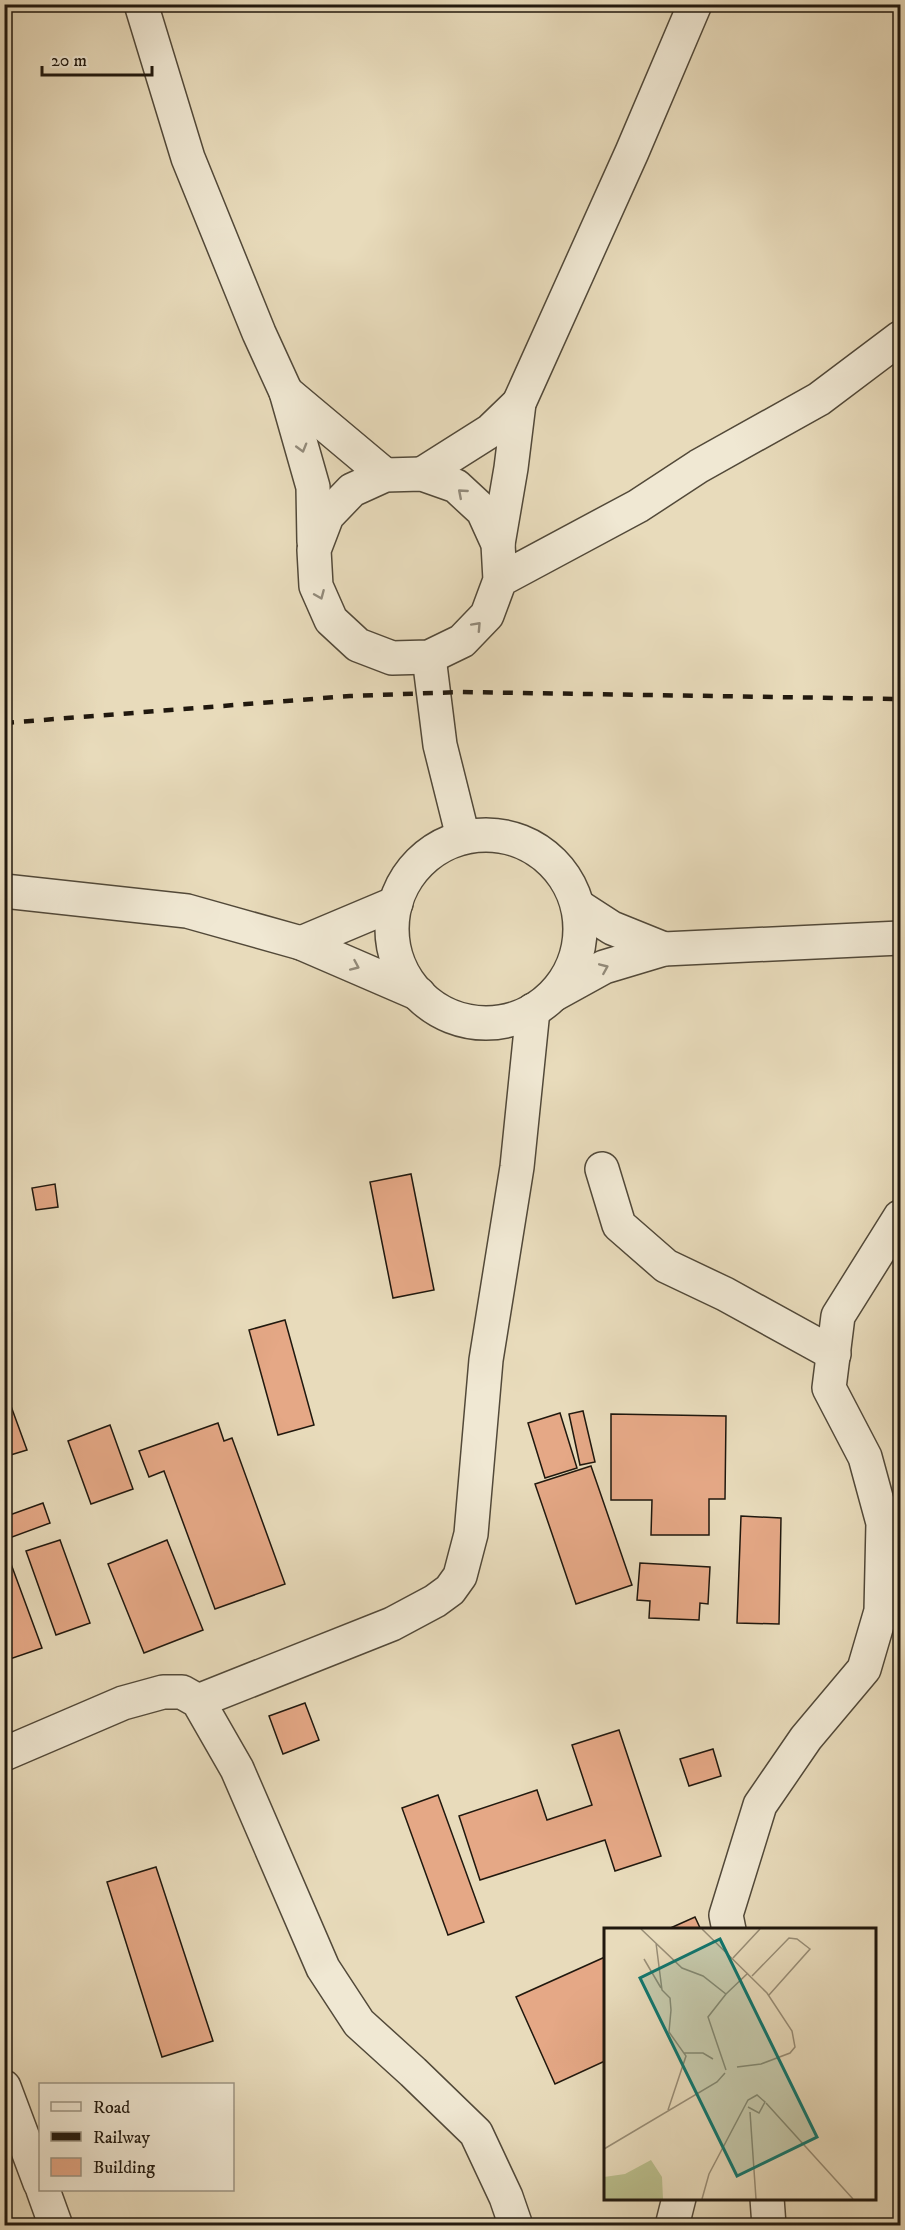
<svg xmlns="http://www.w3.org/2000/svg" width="905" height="2230" viewBox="0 0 905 2230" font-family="'IM FELL DW Pica',serif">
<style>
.building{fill:#e5a886;stroke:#20180e;stroke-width:1.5}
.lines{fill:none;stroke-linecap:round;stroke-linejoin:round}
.minor-casing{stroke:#524939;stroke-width:36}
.minor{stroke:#f0e8d3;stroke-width:33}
.rail{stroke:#20180e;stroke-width:4.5;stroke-dasharray:10 10;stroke-linecap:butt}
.oneway{stroke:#928a7a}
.inset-road{fill:none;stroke:#988d76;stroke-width:1.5}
.view{fill:#0f766e;fill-opacity:0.15;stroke:#0f766e;stroke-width:3}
.inset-edge{fill:none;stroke:#20180e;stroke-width:3}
</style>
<rect width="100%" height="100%" fill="#e8dbbb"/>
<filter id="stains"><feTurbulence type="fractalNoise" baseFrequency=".00333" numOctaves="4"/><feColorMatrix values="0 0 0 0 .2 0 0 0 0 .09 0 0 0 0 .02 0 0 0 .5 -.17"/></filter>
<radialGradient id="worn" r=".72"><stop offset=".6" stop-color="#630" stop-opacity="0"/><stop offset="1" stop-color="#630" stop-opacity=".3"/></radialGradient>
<g class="building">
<path d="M411,1174L434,1290L393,1298L370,1182Z"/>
<path d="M55,1184L58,1207L36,1210L32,1188Z"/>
<path d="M285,1320L314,1425L278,1435L249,1330Z"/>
<path d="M4,1387L27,1450L4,1457Z"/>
<path d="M583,1411L595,1462L580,1465L569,1414Z"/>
<path d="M560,1413L577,1468L545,1478L528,1423Z"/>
<path d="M611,1414L726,1416L725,1499H709V1535H651L652,1500H611Z"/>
<path d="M218,1423L224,1441L232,1438L285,1584L215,1609L164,1471L149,1477L139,1451Z"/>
<path d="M110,1425L133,1489L91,1504L68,1441Z"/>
<path d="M591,1466L632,1585L576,1604L535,1484Z"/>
<path d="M43,1503L50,1523L4,1540V1517Z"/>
<path d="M741,1516L781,1518L779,1624L737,1623Z"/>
<path d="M60,1540L90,1623L56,1635L26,1551Z"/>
<path d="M167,1540L203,1630L144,1653L108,1564Z"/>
<path d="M640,1563L710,1567L708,1604L700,1603L699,1620L649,1618L650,1601L637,1600Z"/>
<path d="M11,1564L42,1648L4,1661V1566Z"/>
<path d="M305,1703L319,1740L283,1754L269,1716Z"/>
<path d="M619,1730L661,1856L615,1871L605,1840L480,1880L459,1816L537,1790L547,1820L592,1805L572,1745Z"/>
<path d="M713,1749L721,1776L689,1786L680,1759Z"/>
<path d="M438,1795L484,1922L448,1935L402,1808Z"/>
<path d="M156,1867L213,2041L162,2057L107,1882Z"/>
<path d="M695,1917L701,1930H666Z"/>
<path d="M605,1957V2061L555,2084L516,1997Z"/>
</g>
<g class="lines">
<g class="minor-casing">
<g id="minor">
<path d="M141,4L188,158L259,333L286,392L313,487L314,542"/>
<path d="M286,392L385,475"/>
<path d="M422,474L490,431L519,403"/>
<path d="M498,544L511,468L519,403L632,152L695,4"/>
<path d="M500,580L498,544L483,511L456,486L422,474L385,475L352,490L327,516L314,550L316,586L331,620L358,645L392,658L429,657L462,641L487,615L500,580L638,506L699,466L819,399L900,338"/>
<path d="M429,657L440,745L463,837"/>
<circle cx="486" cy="929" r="94"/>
<path d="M4,891L187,911L301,943L419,994"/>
<path d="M578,906L612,928L664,949"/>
<path d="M301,943L396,903"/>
<path d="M555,994L604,967L664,949L900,938"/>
<path d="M602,1169L619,1225L666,1266L725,1294L834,1354"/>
<path d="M198,1701L392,1624L435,1601L450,1590L460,1576L471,1534L486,1360L517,1167L533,1010"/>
<path d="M4,1754L123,1703L163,1692H182L198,1701L237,1769L323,1968L359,2023L413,2072L476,2133L506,2197L516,2226"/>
<path d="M729,1930L726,1915L760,1805L806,1738L864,1669L881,1611L883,1523L865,1457L829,1388L838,1316L900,1217"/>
<path d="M4,2087L40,2183"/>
<path d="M43,2190L56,2226"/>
<path d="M767,2198L769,2226"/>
<path d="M672,2226L679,2198"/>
</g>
</g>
<use href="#minor" class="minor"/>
<path class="rail" d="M4,723L350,696L461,692L900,699"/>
</g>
<defs><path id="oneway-chevron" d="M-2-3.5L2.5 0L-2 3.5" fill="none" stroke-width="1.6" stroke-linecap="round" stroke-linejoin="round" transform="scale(1.5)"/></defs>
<g class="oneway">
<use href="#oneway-chevron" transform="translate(302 448) rotate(74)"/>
<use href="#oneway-chevron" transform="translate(462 493) rotate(-139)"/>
<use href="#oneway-chevron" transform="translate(320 595) rotate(67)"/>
<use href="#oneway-chevron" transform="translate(477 626) rotate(-47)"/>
<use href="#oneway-chevron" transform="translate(355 966) rotate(24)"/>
<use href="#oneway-chevron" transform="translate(604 968) rotate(-23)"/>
</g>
<g transform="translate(604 1928)">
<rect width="272" height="272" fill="#e8dbbb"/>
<path d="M47,232L58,249L59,271H0V249L21,246Z" fill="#babf8d"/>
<path class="inset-road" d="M37,1L78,40L99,48L122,66L144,45M98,1L163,65L188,103L191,119L186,125L157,136L133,139M52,15L58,62L66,70L67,82L65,104L82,128L64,182M129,30L156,1M40,31L57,60M148,48L185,10L193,11L206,21L165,67M122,66L104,89L122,142M80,125H99L109,131M162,175L249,271M146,184L152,271M0,221L113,154L121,145M98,271L105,246L144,172L153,167L161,174L155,185L144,179"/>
<path class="view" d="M116,11L213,209L133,248L36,50Z"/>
<rect width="272" height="272" class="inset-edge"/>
</g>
<rect width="905" height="2230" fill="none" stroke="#e8dbbb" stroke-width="24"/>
<rect x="6" y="6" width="893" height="2218" fill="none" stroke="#20180e" stroke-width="3"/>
<rect x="12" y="12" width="881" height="2206" fill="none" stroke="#20180e" stroke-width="1.5"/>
<rect x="39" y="2083" width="195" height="108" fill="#f0e8d3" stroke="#9d9584" stroke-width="1.5"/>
<rect x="51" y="2102" width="30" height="9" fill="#f0e8d3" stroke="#9d9584" stroke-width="1.5"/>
<text x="93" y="2113" font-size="18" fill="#20180e">Road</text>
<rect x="51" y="2132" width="30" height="9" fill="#20180e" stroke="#9d9584" stroke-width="1.5"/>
<text x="93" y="2143" font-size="18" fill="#20180e">Railway</text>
<rect x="51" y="2158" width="30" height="18" fill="#e5a886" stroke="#9d9584" stroke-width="1.5"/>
<text x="93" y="2173" font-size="18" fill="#20180e">Building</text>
<path d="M42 66v9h110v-9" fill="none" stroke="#20180e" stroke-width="3"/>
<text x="51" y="66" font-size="18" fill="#20180e" stroke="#f0e8d3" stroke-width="4.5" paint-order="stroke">20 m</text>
<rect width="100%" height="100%" filter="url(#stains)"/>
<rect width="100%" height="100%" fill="url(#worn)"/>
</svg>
